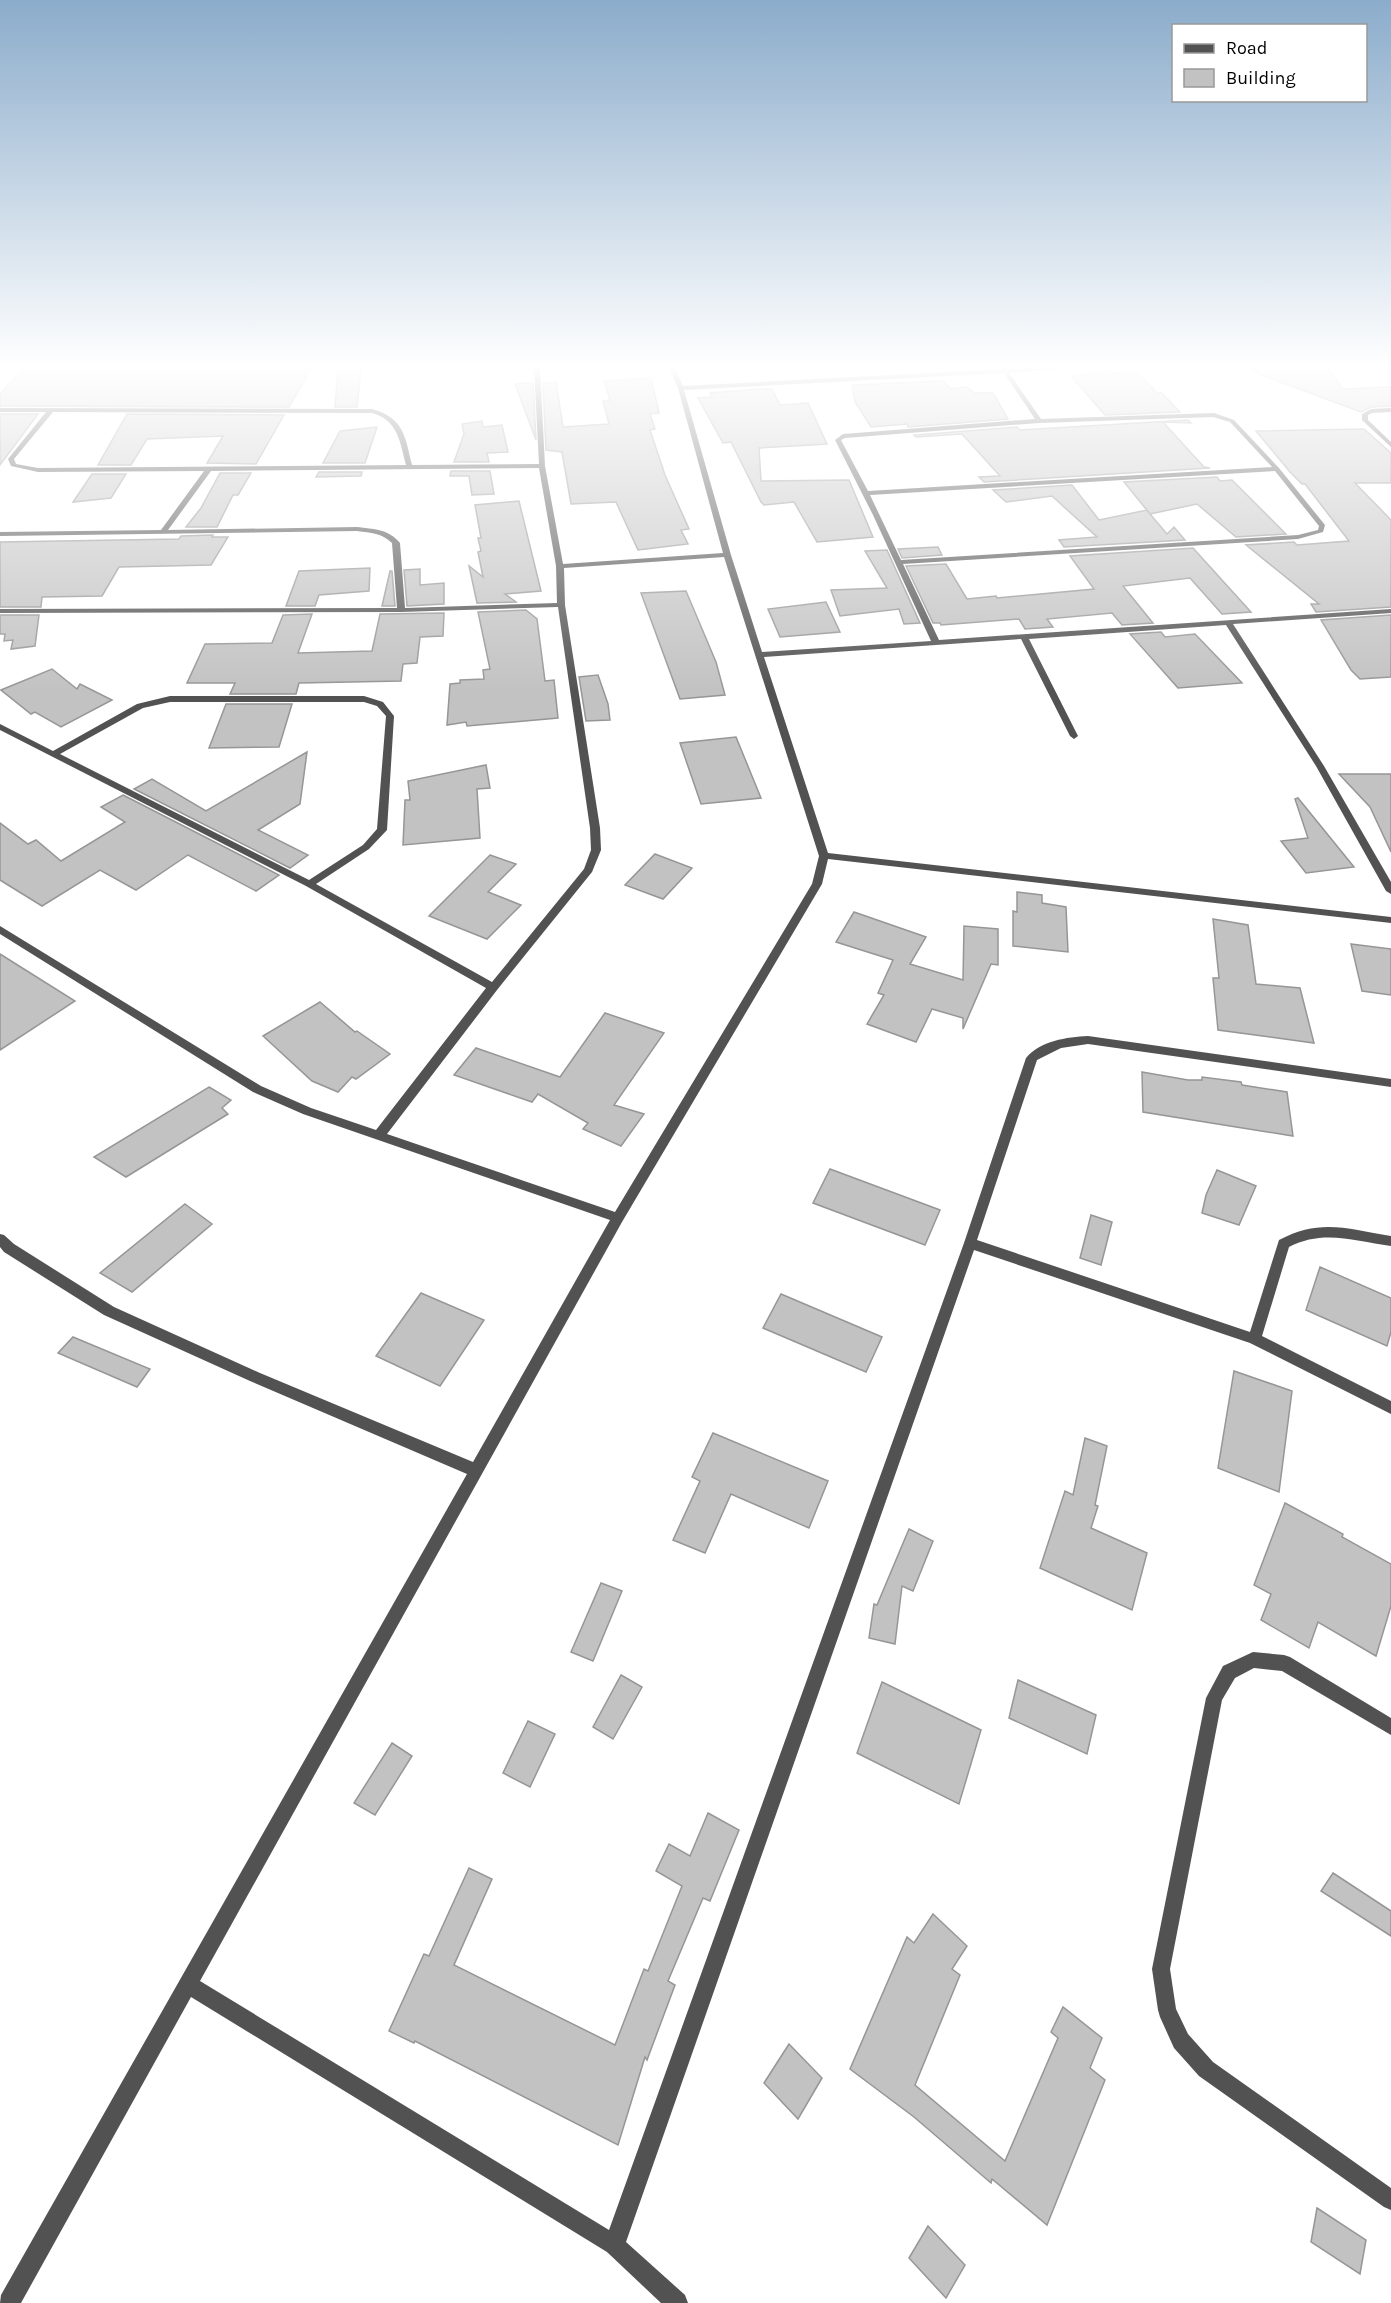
<svg xmlns="http://www.w3.org/2000/svg" width="1391" height="2303" viewBox="0 0 1391 2303" font-family="Karla,sans-serif">
<style>
.building{fill:#c2c2c2;stroke:#969696;stroke-width:1.5}
.lines{fill:none;stroke-linecap:round;stroke-linejoin:round}
.street{fill:#525252;fill-rule:evenodd}
</style>
<rect width="100%" height="100%" fill="#fff"/>
<g class="building">
<path d="M102,368H297L311,369L289,407L0,406V394L23,369Z"/>
<path d="M1251,368H1328L1343,389L1391,387V406L1371,407L1361,412L1251,371Z"/>
<path d="M338,369H361L357,407H335Z"/>
<path d="M1108,371L1111,373L1137,372L1157,393H1162L1180,412L1105,415L1071,376Z"/>
<path d="M651,378L659,413L650,414L655,429L650,430L665,475L689,529L681,530L688,544L638,550L616,502L571,504L562,452L546,450L543,383L556,382L563,427L609,424L603,401L610,400L604,381Z"/>
<path d="M944,381L950,389L967,387L974,393H993L1008,419L908,427L907,424L871,427L855,402L852,385Z"/>
<path d="M533,383L536,440L515,384Z"/>
<path d="M759,389H772L780,405L808,403L827,444L759,448L761,481L849,480L873,537L817,542L794,502L764,505L761,502L731,442L723,443L698,398L712,397L710,393Z"/>
<path d="M0,414H38L0,465Z"/>
<path d="M127,414L284,415L256,464L207,463L223,436L147,439L131,465H98Z"/>
<path d="M1188,420L1191,423L1163,422L1204,467L1210,468L984,482L979,477L1000,476L962,434L916,437L914,435L1017,427L1020,430Z"/>
<path d="M482,421L483,427L502,425L508,452L487,453L489,462H454L464,434L462,424Z"/>
<path d="M377,427L365,463H323L340,431Z"/>
<path d="M1364,429L1391,453V483H1355L1391,520V607L1316,612L1311,604H1319L1246,545L1294,542L1297,545L1349,541L1305,484H1302L1290,472L1256,431Z"/>
<path d="M451,471H490L494,494L472,495L469,476H450Z"/>
<path d="M319,472H362L361,476L316,477Z"/>
<path d="M220,473H251L238,495H233L217,527H186L201,508Z"/>
<path d="M92,474H126L111,498L73,502Z"/>
<path d="M1217,477L1220,481L1232,480L1286,534L1236,537L1197,504L1150,514L1167,534L1174,527L1185,540L1064,547L1059,540L1097,537L1052,496L1006,502L993,490L1072,485L1099,520L1147,510L1150,514L1124,482Z"/>
<path d="M519,501L541,591L505,594L516,602L477,603L469,566L483,577L478,552L481,551L478,538H481L475,505Z"/>
<path d="M213,535L212,537H228L211,565L119,567L102,596L42,597L41,607H0V542L179,539L181,536Z"/>
<path d="M938,547L942,555L902,558L898,549Z"/>
<path d="M1193,548L1251,612L1222,614L1190,578L1123,586L1153,623L1122,625L1112,613L1047,619L1053,627L1025,629L1019,619L941,625L940,623H933L906,566L946,564L967,599L996,596L997,598L1094,589L1070,556Z"/>
<path d="M887,550L920,623L904,624L899,609L840,616L831,590L887,588L865,551Z"/>
<path d="M370,568L369,591L319,595L315,606H286L299,571Z"/>
<path d="M420,569V585L444,583V604L407,606L404,570Z"/>
<path d="M390,571H392L395,606H382Z"/>
<path d="M686,591L716,662L725,695L680,699L641,593Z"/>
<path d="M826,602L840,632L780,637L768,609Z"/>
<path d="M526,610L537,619L545,681L554,680L558,718L467,726L466,722L447,725L450,684L460,683V680L484,679L483,670L490,669L478,612Z"/>
<path d="M444,613L443,636L420,637L417,663L403,664L401,681L299,683L296,694H230L235,683H187L205,644L272,643L283,615L312,614L298,653L372,651L380,614Z"/>
<path d="M0,615H39L35,646L11,649L13,640L4,641L5,634H0Z"/>
<path d="M1391,615V677L1360,679L1351,670L1321,620Z"/>
<path d="M1161,632L1165,637L1195,634L1242,683L1178,688L1130,634Z"/>
<path d="M52,669L77,689L80,684L112,700L61,727L35,712L31,714L1,690Z"/>
<path d="M598,675L608,704L610,720L586,721L579,677Z"/>
<path d="M226,704H292L279,747L209,748Z"/>
<path d="M736,737L761,798L701,804L680,743Z"/>
<path d="M307,752L300,804L258,830L308,855L290,868L134,789L152,779L206,811Z"/>
<path d="M486,765L490,788L477,789L480,838L403,845L405,800H410L408,781Z"/>
<path d="M1339,774H1391V852L1370,807Z"/>
<path d="M123,795L279,875L256,891L188,855L136,890L100,870L42,906L0,880V823L28,844L36,840L61,861L125,822L101,807Z"/>
<path d="M1298,798L1354,867L1306,873L1281,841L1308,838L1295,799Z"/>
<path d="M655,854L692,868L663,899L625,885Z"/>
<path d="M490,855L516,864L488,892L521,905L487,939L429,916Z"/>
<path d="M1017,892L1042,895V903L1066,907L1068,952L1013,946V911L1017,912Z"/>
<path d="M854,912L926,937L910,964L963,980L964,926L998,929V965L991,964L963,1029V1018L932,1009L916,1042L867,1024L884,995L878,993L893,960L836,942Z"/>
<path d="M1213,919L1248,925L1256,984L1300,988L1314,1043L1218,1030L1213,978H1219Z"/>
<path d="M1351,944L1391,949V995L1362,991Z"/>
<path d="M0,954L75,1001L0,1050Z"/>
<path d="M320,1002L355,1032L357,1031L390,1054L356,1079L352,1077L338,1092L312,1081L263,1036Z"/>
<path d="M605,1013L664,1033L614,1105L644,1114L621,1146L583,1129L588,1123L538,1094L532,1102L454,1075L476,1048L560,1077Z"/>
<path d="M1142,1072L1188,1080H1202V1077L1241,1082L1242,1085L1287,1092L1293,1136L1143,1112Z"/>
<path d="M209,1087L231,1100L222,1108L228,1114L126,1177L94,1157Z"/>
<path d="M830,1169L940,1210L925,1245L813,1203Z"/>
<path d="M1217,1170L1256,1186L1239,1225L1202,1213L1206,1195Z"/>
<path d="M185,1204L212,1224L132,1292L100,1273Z"/>
<path d="M1091,1215L1112,1222L1101,1265L1080,1258Z"/>
<path d="M1320,1267L1391,1298V1332L1387,1346L1306,1310Z"/>
<path d="M421,1293L484,1320L440,1386L376,1356Z"/>
<path d="M781,1294L882,1337L866,1372L763,1328Z"/>
<path d="M73,1337L150,1369L137,1387L58,1353Z"/>
<path d="M1234,1371L1292,1391L1279,1492L1218,1468Z"/>
<path d="M713,1433L828,1481L809,1528L731,1494L705,1553L673,1540L700,1481L692,1477Z"/>
<path d="M1085,1438L1107,1446L1095,1505L1098,1506L1091,1528L1147,1553L1132,1610L1040,1568L1065,1491L1073,1495Z"/>
<path d="M1285,1503L1343,1534L1342,1537L1391,1564V1606L1376,1656L1318,1622L1309,1648L1261,1620L1271,1594L1254,1585Z"/>
<path d="M909,1529L933,1541L913,1591L902,1586L895,1644L869,1638L874,1604L877,1605Z"/>
<path d="M601,1583L622,1591L593,1661L571,1652Z"/>
<path d="M621,1675L642,1687L613,1739L593,1727Z"/>
<path d="M1018,1680L1096,1715L1087,1754L1009,1718Z"/>
<path d="M882,1682L981,1730L959,1804L857,1753Z"/>
<path d="M528,1721L555,1734L530,1787L503,1773Z"/>
<path d="M392,1743L412,1756L375,1815L354,1803Z"/>
<path d="M708,1813L739,1830L710,1901L703,1898L668,1981L675,1985L647,2060L645,2057L618,2145L415,2041L414,2043L389,2031L424,1954L429,1956L469,1868L492,1879L454,1965L615,2045L644,1969L648,1971L682,1886L656,1871L669,1844L690,1856Z"/>
<path d="M1333,1873L1391,1911V1936L1321,1891Z"/>
<path d="M933,1914L967,1946L952,1969L960,1975L915,2085L1005,2161L1058,2038L1051,2032L1063,2007L1102,2038L1090,2068L1105,2080L1047,2225L992,2179L991,2183L914,2117L850,2069L907,1937L914,1943Z"/>
<path d="M789,2044L822,2078L798,2119L764,2083Z"/>
<path d="M1317,2208L1366,2240L1360,2274L1311,2242Z"/>
<path d="M928,2226L965,2265L946,2298L909,2258Z"/>
</g>
<g class="lines">
<g class="street">
<path d="M534,368H540L545,466L563,564L723,553L678,388L669,368H675L683,386L1005,369L1071,368L1009,373L1041,419L1214,413L1234,420L1279,468L1325,525L1323,532L1298,539L903,564L939,640L1391,609V613L1233,624L1324,766L1391,882V894L1386,891L1316,766L1226,625L1029,639L1078,736L1074,739L1070,736L1021,639L764,657L828,853L1391,917V923L828,859L822,884L622,1222L200,1981L609,2230L964,1243L1026,1058C1040,1041 1067,1037 1088,1036L1391,1079V1087L1088,1044L1061,1048L1037,1060L977,1240L1250,1332L1279,1240C1321,1218 1347,1229 1391,1236V1246C1355,1241 1323,1229 1289,1247L1262,1336L1391,1401V1414L1250,1343L974,1250L626,2242L685,2295L688,2303H661L607,2252L191,1997L21,2303H0L1,2295L467,1474L250,1381L104,1315L4,1252L0,1247V1234L4,1235L14,1244L114,1307L260,1373L473,1462L610,1220L303,1114L253,1092L0,934V926L261,1086L311,1108L376,1130L486,988L306,886L0,730V724L53,751L137,704L170,696H364L383,702L394,716L387,830L369,849L316,884L492,982L584,869L591,850L590,828L558,607L401,612L0,613V609L397,608L392,543C382,533 371,533 357,531L0,536V532L161,530L204,471L38,472L11,466L8,459L46,412H0V408L372,409C404,418 405,436 412,465L539,464ZM1004,373L1035,419L843,434L835,440L873,515L931,641L762,652L731,555L684,390ZM53,412L372,413C398,420 400,442 406,465L38,468L16,464L14,459ZM1213,417L1230,422L1272,467L868,491L841,440L845,438L1039,423ZM539,468L556,566L557,603L405,608L400,543C389,529 373,529 357,527L168,530L211,471ZM1275,471L1319,526L1318,530L1298,535L901,560L870,495ZM724,557L819,856L812,884L615,1212L387,1134L497,990L592,872L601,850L600,828L565,605L564,568ZM170,702H364L377,706L386,716L377,829L363,845L309,880L60,754L143,708Z"/>
<path d="M1391,408V412L1372,413L1368,415V420L1391,442V447L1362,420V414L1371,409Z"/>
<path d="M1253,1652L1284,1655L1290,1657L1391,1718V1735L1282,1671L1254,1668L1235,1678L1222,1700L1170,1969L1176,2009L1188,2034L1213,2062L1391,2188V2210L1384,2207L1199,2076L1174,2048L1160,2017L1158,2010L1152,1969L1206,1698L1223,1666Z"/>
</g>
</g>
<linearGradient id="sky" x2="0" y2="1"><stop stop-color="#8baccb"/><stop offset="0.53" stop-color="#fff"/><stop offset="1" stop-color="#fff" stop-opacity="0"/></linearGradient>
<rect width="1391" height="691" fill="url(#sky)"/>
<rect x="1172" y="24" width="195" height="78" fill="#ffffff" stroke="#999999" stroke-width="1.5"/>
<rect x="1184" y="44" width="30" height="9" fill="#525252" stroke="#999999" stroke-width="1.5"/>
<text x="1226" y="54" font-size="18" fill="#000000">Road</text>
<rect x="1184" y="69" width="30" height="18" fill="#c2c2c2" stroke="#999999" stroke-width="1.5"/>
<text x="1226" y="84" font-size="18" fill="#000000">Building</text>
</svg>
